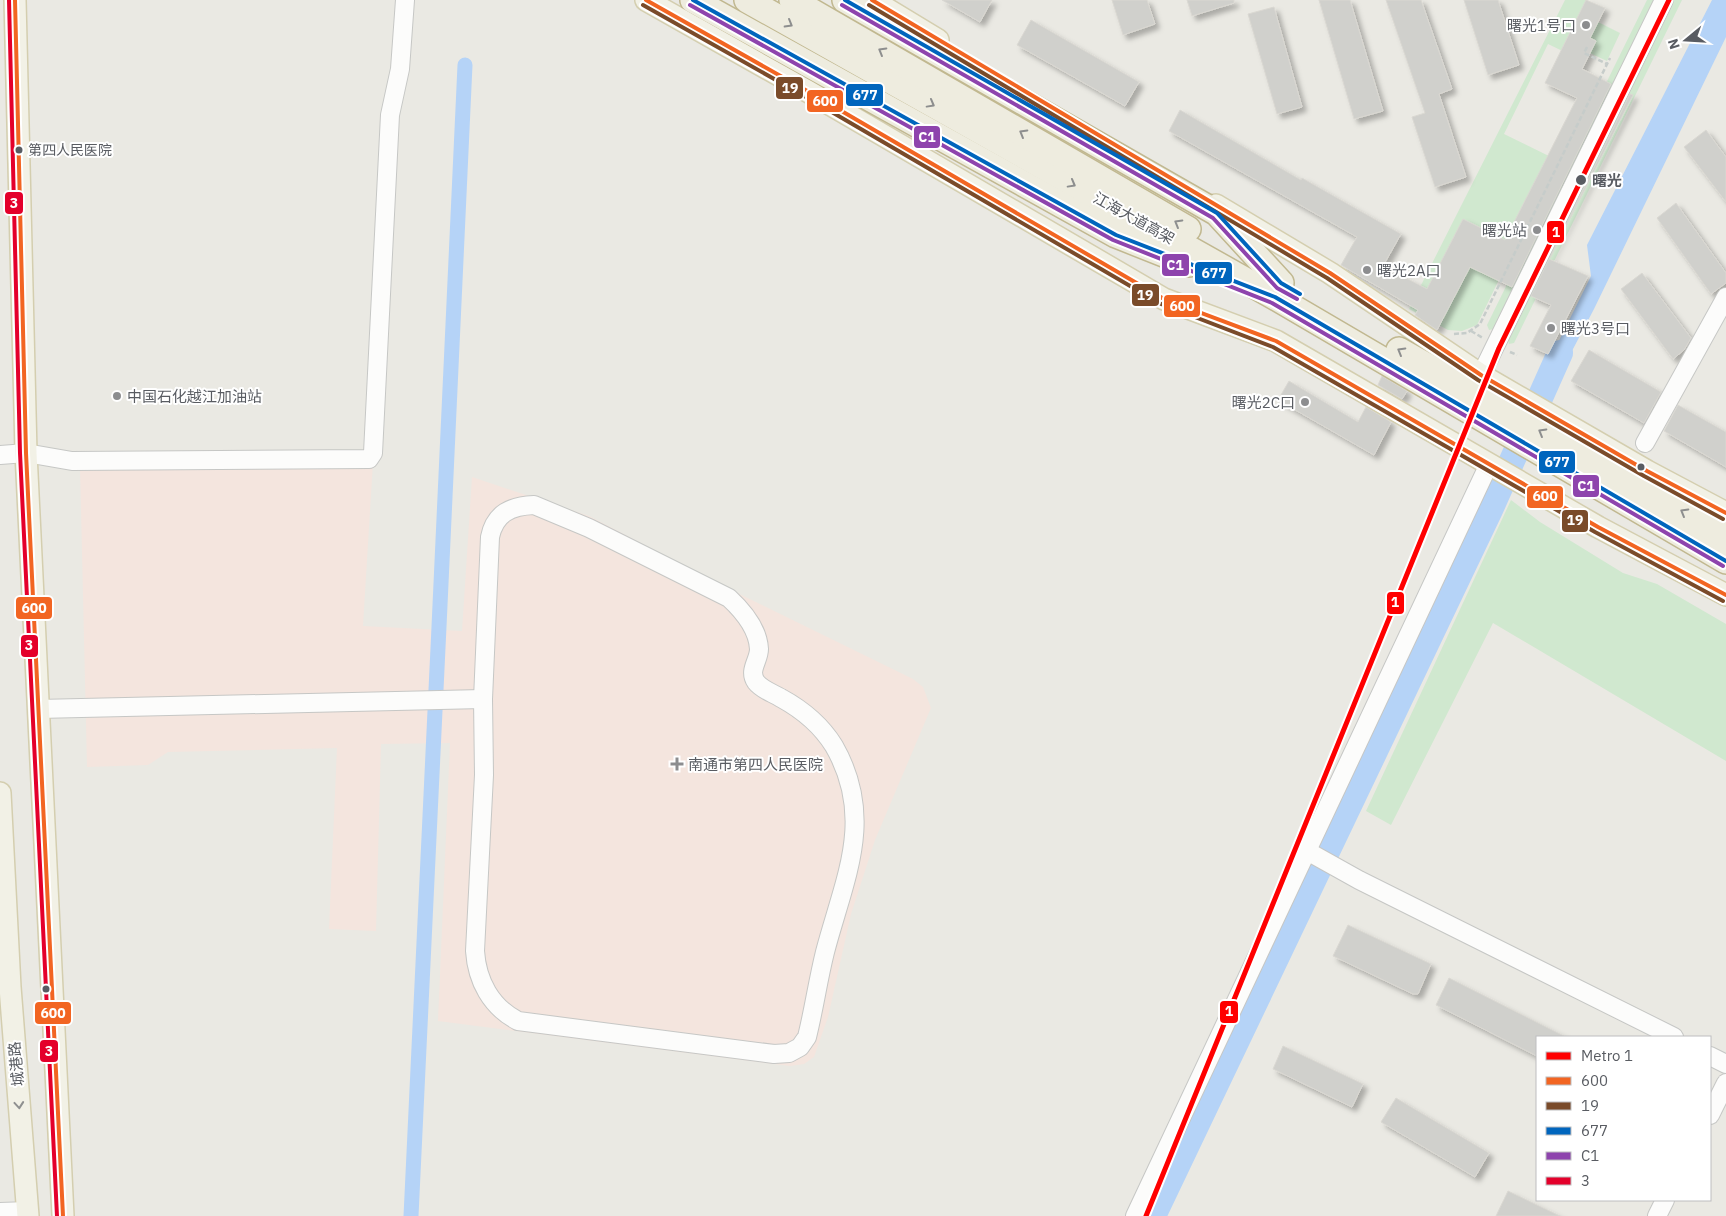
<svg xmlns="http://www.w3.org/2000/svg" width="1726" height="1216" viewBox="0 0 1726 1216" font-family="'IBM Plex Sans','Noto Sans SC',sans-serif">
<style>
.medical{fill:#f4e5de}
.green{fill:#d0e8cf}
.water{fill:#b5d3f7}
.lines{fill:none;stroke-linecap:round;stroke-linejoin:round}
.canal{stroke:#b5d3f7;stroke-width:15}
.river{stroke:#b5d3f7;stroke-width:26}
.building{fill:#d0d0cc;stroke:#dad8d2;filter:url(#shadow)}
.minor-casing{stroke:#c6c7c5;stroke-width:20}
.major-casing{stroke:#d4ceaf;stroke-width:24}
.highway-casing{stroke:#c1b890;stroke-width:28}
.path{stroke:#c6ccca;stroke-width:2.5;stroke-dasharray:5 2.5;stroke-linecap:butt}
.minor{stroke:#fcfcfb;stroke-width:18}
.major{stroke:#f2f1e6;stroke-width:21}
.highway{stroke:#eeecdf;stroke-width:25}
.bus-1-casing{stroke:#fff;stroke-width:8}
.bus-2-casing{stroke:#fff;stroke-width:8}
.bus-3-casing{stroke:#fff;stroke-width:8}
.bus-4-casing{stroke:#fff;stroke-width:8}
.bus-5-casing{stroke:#fff;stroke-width:8}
.bus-1{stroke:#f26522;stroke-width:4}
.bus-2{stroke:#7a4b2a;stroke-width:4}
.bus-3{stroke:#0065bd;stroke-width:4}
.bus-4{stroke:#8e44ad;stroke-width:4}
.bus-5{stroke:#e4002b;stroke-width:4}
.metro-1-casing{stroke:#fff;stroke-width:9}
.metro-1{stroke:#f00;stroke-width:5}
.oneway{stroke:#8d8e8e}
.oneway2{stroke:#8f9090}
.poi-dot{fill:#8c8d8f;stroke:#fff;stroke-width:2}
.bus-dot{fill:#595c62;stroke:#fff;stroke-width:2}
.labels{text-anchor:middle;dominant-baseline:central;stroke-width:4;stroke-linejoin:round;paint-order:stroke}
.bus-label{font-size:14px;fill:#595c62;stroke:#fff;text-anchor:start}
.poi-label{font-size:15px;fill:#595c62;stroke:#fff;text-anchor:start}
.stop-label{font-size:15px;font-weight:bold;fill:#595c62;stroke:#fff;text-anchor:start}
.street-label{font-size:15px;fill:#595c62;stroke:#fff}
.line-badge{stroke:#fff;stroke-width:2}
.badge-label{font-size:14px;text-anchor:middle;font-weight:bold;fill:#fff}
</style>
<defs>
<filter id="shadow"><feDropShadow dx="4.5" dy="4.5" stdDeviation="2.5" flood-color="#0004"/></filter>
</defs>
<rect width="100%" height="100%" fill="#eae9e3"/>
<path class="medical" d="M373,462L363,626L462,631L472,477L589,516L725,587L913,679L923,687L931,708L875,840L851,914L828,1017L814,1057L804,1064L790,1066L438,1021L450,743L381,744L376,931L329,929L337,748L168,752L148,765L87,767L80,467Z"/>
<g class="green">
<path d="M1565,0H1588L1582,14L1620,33L1607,61L1581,49L1577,58L1548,44L1504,134L1557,160L1477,325L1462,331L1448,330L1409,309Z"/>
<path d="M1647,0H1655L1494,329L1489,330L1487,325Z"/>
<path d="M1674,0H1682L1514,343L1509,344L1508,340Z"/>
<path d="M1511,500L1540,522L1623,573L1657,584L1726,624V761L1493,623L1391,825L1366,811Z"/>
</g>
<path class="water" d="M1712,0H1726V37L1594,309L1552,389L1539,381L1591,276L1587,245Z"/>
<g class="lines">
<path class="canal" d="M411,1216C431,832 446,449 465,65"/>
<path class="river" d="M1153,1216L1490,510L1560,353"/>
</g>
<g class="building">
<path d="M942,0H992L980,22Z"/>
<path d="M1112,0H1147L1155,24L1123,35Z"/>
<path d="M1187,0H1234V3L1192,16Z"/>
<path d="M1319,0H1350L1383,111L1354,119Z"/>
<path d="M1386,0H1421L1452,89L1439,94L1466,177L1435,187L1412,117L1425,113Z"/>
<path d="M1464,0H1498L1519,65L1488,75Z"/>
<path d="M1586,0L1605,8L1590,38L1596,41L1582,69L1611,84L1512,287L1470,267L1437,330L1415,315L1418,310L1341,265L1357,237L1169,131L1180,110L1301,180L1302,178L1401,234L1383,266L1427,289L1463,219L1505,240L1577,98L1545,83Z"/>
<path d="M1274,7L1302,107L1277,114L1248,14Z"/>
<path d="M1031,20L1139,82L1125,106L1017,45Z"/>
<path d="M1630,94L1633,95L1550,258Z"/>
<path d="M1706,130L1726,157V202L1684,147Z"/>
<path d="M1676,203L1726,273V283L1711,294L1657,218Z"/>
<path d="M1549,259L1588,276L1548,354L1530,346L1551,305L1531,296Z"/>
<path d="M1642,273L1691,338L1684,350L1673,359L1621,289Z"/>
<path d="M1589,350L1661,392L1644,423L1571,381Z"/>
<path d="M1382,376L1407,391L1402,399L1378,385Z"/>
<path d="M1289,381L1358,422L1366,407L1391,422L1374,455L1278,400Z"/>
<path d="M1678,405L1726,432V467L1664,431Z"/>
<path d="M1348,925L1431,964L1418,994H1413L1333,956Z"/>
<path d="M1449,978L1566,1037H1537V1056L1436,1005Z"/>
<path d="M1283,1046L1363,1084L1352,1107L1273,1069Z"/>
<path d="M1396,1098L1489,1153L1475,1177L1381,1122Z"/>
<path d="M1508,1191L1560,1216H1496Z"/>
</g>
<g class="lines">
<g class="minor-casing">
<g id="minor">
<path d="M1481,375L1664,0"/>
<path d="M1645,443L1726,297"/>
<path d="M0,455L26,453L72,461L369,459L373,453L390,115L400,69L405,0"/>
<path d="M534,505L589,528L729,598C743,611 758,629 759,649C759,661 748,670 756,682C762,690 773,693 781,698C803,710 821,725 834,746C876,819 844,879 825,952C818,980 814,1009 807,1037L800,1047L789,1053L774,1054L518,1021C491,1007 477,981 475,951L484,775L483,699L490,537C495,513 511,506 534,505Z"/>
<path d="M38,709L483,699"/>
<path d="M1307,851L1359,880L1674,1037"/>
<path d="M1710,1056L1726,1064"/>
<path d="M1710,1115L1726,1083"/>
<path d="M0,1212L28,1211"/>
<path d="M1135,1216L1489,464"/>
<path d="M1657,1216L1665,1200"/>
</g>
</g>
<g class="major-casing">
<g id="major">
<path d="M15,0L26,453L63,1216"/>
<path d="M646,0L809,92L1164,299L1276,341L1598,527L1726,595"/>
<path d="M872,0L938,40"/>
<path d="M1216,205L1330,273L1481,375L1647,471L1726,513"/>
<path d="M0,793L10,987L28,1216"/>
</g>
</g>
<g class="highway-casing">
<g id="highway">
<path d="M693,0L1116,235L1189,264"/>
<path d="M747,0L1275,297L1726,561"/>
<path d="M792,0L1188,229"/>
<path d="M845,0L1217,213L1281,283"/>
<path d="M1399,350L1726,536"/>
</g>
</g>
<g class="path">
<path d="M1587,47L1584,53L1607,64"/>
<path d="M1471,331L1483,338"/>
<path d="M1454,334L1467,333L1480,324L1610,58"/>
<path d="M1510,352L1517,355"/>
</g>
<use href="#minor" class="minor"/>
<use href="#major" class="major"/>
<use href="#highway" class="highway"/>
<g class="bus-1-casing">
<g id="bus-1">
<path d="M15,0L26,453L63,1216"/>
<path d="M646,0L809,92L1164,299L1276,341L1598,527L1726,595"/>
<path d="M872,0L1330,273L1481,375L1647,471L1726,513"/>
</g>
</g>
<g class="bus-2-casing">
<g id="bus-2">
<path d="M643,5L806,97L1161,304L1273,347L1595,532L1723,601"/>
<path d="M869,5L1327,278L1478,380L1644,476L1723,519"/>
</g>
</g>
<g class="bus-3-casing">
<g id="bus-3">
<path d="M693,0L1116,235L1275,297L1726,561"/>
<path d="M845,0L1217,213L1281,283L1300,294"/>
</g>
</g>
<g class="bus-4-casing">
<g id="bus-4">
<path d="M690,5L1113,240L1272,303L1723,566"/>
<path d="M842,5L1213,218L1277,288L1297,299"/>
</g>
</g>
<g class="bus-5-casing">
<path id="bus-5" d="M9,0L20,453L57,1216"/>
</g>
<use href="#bus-1" class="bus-1"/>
<use href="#bus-2" class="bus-2"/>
<use href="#bus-3" class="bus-3"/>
<use href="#bus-4" class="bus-4"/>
<use href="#bus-5" class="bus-5"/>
<g class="metro-1-casing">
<path id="metro-1" d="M1146,1216L1499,348L1669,0"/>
</g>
<use href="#metro-1" class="metro-1"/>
</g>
<defs><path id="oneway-chevron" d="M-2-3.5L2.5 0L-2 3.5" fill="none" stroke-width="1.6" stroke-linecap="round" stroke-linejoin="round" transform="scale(1.25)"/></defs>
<g class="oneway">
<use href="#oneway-chevron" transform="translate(789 24) rotate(30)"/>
<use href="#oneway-chevron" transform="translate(882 51) rotate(-150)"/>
<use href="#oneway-chevron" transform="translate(931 104) rotate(29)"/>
<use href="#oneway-chevron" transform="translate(1023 133) rotate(-150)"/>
<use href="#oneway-chevron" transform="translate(1072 184) rotate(29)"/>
<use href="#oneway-chevron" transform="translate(1178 223) rotate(-150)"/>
<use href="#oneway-chevron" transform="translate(1401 351) rotate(-150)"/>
<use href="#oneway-chevron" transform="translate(1542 432) rotate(-150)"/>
<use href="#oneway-chevron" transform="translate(1684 512) rotate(-150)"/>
</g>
<use class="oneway2" href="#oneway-chevron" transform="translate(19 1105) rotate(85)"/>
<g class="poi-dot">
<circle cx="1586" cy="25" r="5"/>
<circle cx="1537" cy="230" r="5"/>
<circle cx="1367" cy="270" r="5"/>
<circle cx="1551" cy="328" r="5"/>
<circle cx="117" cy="396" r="5"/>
<circle cx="1305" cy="402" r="5"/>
<path d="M674.5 756.5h5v5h5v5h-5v5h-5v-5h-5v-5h5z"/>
</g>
<g class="bus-dot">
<circle cx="19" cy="150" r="4.5"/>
<circle cx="1581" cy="180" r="6"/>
<circle cx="1641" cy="467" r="4.5"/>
<circle cx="46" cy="989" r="4.5"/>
</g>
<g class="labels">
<g class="bus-label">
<text x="28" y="150">第四人民医院</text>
</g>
<g class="poi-label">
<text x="1576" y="25" text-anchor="end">曙光1号口</text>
<text x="1527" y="230" text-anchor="end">曙光站</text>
<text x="1377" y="270">曙光2A口</text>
<text x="1561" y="328">曙光3号口</text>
<text x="127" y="396">中国石化越江加油站</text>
<text x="1295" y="402" text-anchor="end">曙光2C口</text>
<text x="688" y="764">南通市第四人民医院</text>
</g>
<g class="stop-label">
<text x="1592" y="180">曙光</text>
</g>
<g class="street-label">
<text transform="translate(1134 218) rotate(29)">江海大道高架</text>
<text transform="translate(16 1064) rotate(-95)">城港路</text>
</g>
</g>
<g class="line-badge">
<rect x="775" y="76" width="29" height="24" rx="5" fill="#7a4b2a"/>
<rect x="845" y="83" width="39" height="24" rx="5" fill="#0065bd"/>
<rect x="806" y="89" width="38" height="24" rx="5" fill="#f26522"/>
<rect x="913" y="125" width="28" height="24" rx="5" fill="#8e44ad"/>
<rect x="4" y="191" width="20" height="24" rx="5" fill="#e4002b"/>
<rect x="1546" y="220" width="19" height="24" rx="5" fill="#f00"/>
<rect x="1161" y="253" width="29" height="24" rx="5" fill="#8e44ad"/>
<rect x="1194" y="261" width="39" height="24" rx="5" fill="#0065bd"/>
<rect x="1131" y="283" width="29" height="24" rx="5" fill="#7a4b2a"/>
<rect x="1163" y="294" width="38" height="24" rx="5" fill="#f26522"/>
<rect x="1538" y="450" width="38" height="24" rx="5" fill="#0065bd"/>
<rect x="1572" y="474" width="28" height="24" rx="5" fill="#8e44ad"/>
<rect x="1526" y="485" width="38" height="24" rx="5" fill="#f26522"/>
<rect x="1561" y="509" width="28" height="24" rx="5" fill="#7a4b2a"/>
<rect x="1386" y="591" width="19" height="24" rx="5" fill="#f00"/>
<rect x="15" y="596" width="38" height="24" rx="5" fill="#f26522"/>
<rect x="20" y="634" width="19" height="24" rx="5" fill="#e4002b"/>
<rect x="1219" y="1000" width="20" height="24" rx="5" fill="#f00"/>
<rect x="34" y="1001" width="38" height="24" rx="5" fill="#f26522"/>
<rect x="39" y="1039" width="20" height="24" rx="5" fill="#e4002b"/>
</g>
<g class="badge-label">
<text x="790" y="93">19</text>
<text x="865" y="100">677</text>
<text x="825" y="106">600</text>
<text x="927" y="142">C1</text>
<text x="14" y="208">3</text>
<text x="1556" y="237">1</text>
<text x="1175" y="270">C1</text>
<text x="1214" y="278">677</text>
<text x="1145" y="300">19</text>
<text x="1182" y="311">600</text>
<text x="1557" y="467">677</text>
<text x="1586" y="491">C1</text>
<text x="1545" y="501">600</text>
<text x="1575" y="525">19</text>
<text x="1395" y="607">1</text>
<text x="34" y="613">600</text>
<text x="29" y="650">3</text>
<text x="1229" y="1016">1</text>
<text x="53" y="1018">600</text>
<text x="49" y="1056">3</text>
</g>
<rect x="1536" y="1036" width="175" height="165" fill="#ffffff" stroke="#bdbec0"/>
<rect x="1546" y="1052" width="25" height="8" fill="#ff0000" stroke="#bdbec0"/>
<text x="1581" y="1061" font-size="15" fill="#595c62">Metro 1</text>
<rect x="1546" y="1077" width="25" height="8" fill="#f26522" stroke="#bdbec0"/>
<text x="1581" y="1086" font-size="15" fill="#595c62">600</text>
<rect x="1546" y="1102" width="25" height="8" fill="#7a4b2a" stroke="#bdbec0"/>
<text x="1581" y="1111" font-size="15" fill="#595c62">19</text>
<rect x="1546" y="1127" width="25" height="8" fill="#0065bd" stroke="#bdbec0"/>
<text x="1581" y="1136" font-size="15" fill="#595c62">677</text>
<rect x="1546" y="1152" width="25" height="8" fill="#8e44ad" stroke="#bdbec0"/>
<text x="1581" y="1161" font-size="15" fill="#595c62">C1</text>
<rect x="1546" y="1177" width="25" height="8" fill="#e4002b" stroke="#bdbec0"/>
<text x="1581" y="1186" font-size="15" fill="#595c62">3</text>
<g transform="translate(1686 40) rotate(252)" stroke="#ffffff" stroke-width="4" paint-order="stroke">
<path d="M0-4L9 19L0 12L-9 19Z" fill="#595c62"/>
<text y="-8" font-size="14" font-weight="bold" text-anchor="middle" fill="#595c62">N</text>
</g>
</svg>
